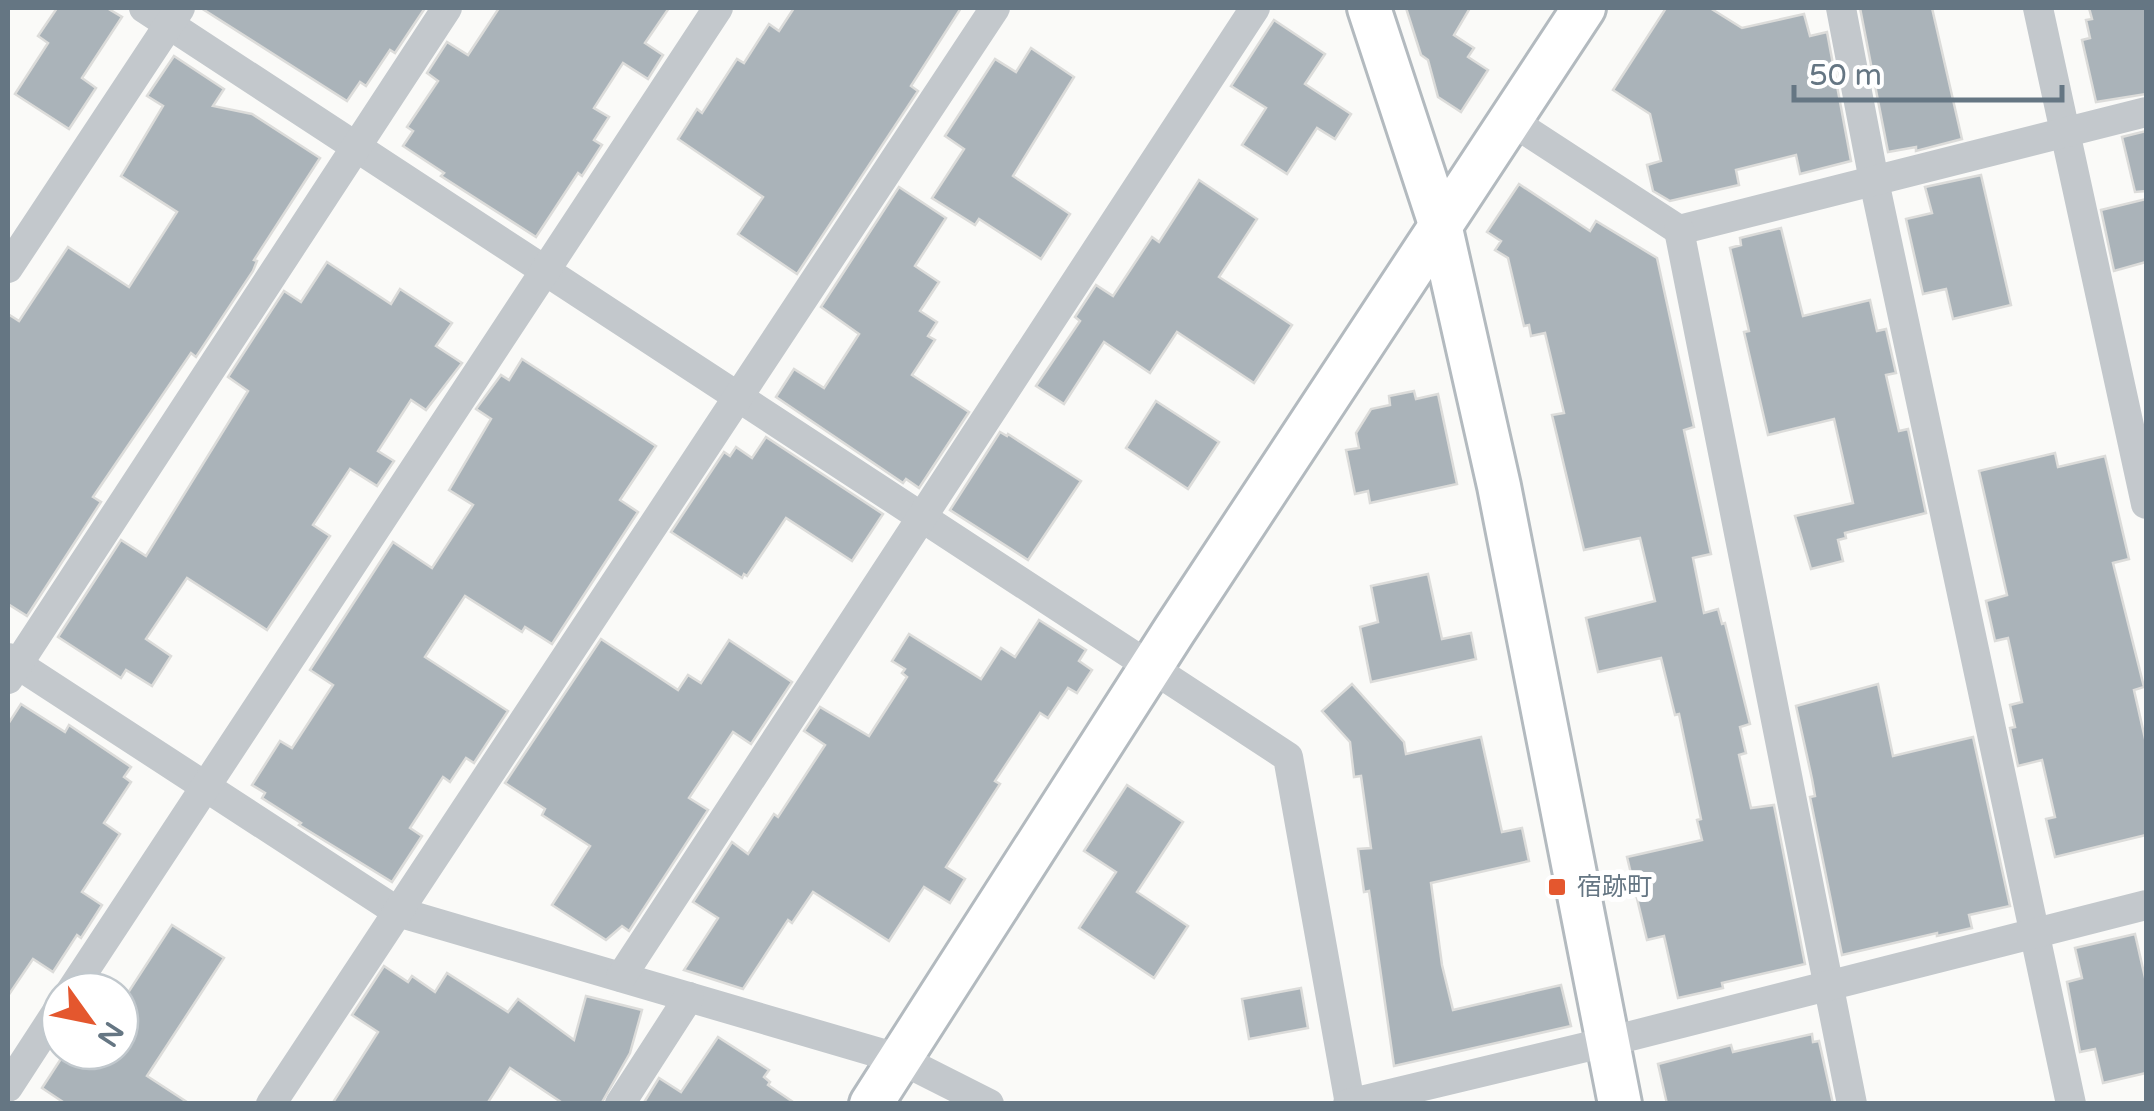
<svg xmlns="http://www.w3.org/2000/svg" width="2154" height="1111" viewBox="0 0 2154 1111" font-family="'Varela Round','Noto Sans JP',sans-serif">
<style>
.building{fill:#aab3b9;stroke:#dcdcda;stroke-width:2.5}
.lines{fill:none;stroke-linecap:round;stroke-linejoin:round}
.secondary-casing{stroke:#b3babf;stroke-width:48}
.street{stroke:#c3c8cc;stroke-width:30}
.secondary{stroke:#fff;stroke-width:42}
.poi-dot{fill:#e4572e;stroke:#fff;stroke-width:4}
.labels{text-anchor:middle;dominant-baseline:central;stroke-width:10;stroke-linejoin:round;paint-order:stroke}
.poi-label{font-size:25px;fill:#657683;stroke:#fff;text-anchor:start}
</style>
<rect width="100%" height="100%" fill="#fafaf8"/>
<g class="building">
<path d="M57,8H107L122,17L82,78L96,88L69,129L15,94L48,43L38,36Z"/>
<path d="M201,8H425L395,53L390,50L366,86L360,82L347,101Z"/>
<path d="M499,8H669L645,43L663,55L648,79L623,63L594,108L609,117L594,140L602,145L582,176L578,173L536,237L441,176L444,173L403,146L413,131L407,127L438,81L427,73L447,42L468,55Z"/>
<path d="M794,8H961L911,86L918,91L797,274L738,234L763,197L678,139L697,109L702,113L737,59L744,63L769,24L779,31Z"/>
<path d="M1406,8H1470L1454,35L1474,48L1468,57L1488,70L1461,112L1438,97L1428,60L1421,55Z"/>
<path d="M1666,8H1710L1742,28L1804,14L1810,36L1827,32L1851,161L1800,174L1796,155L1736,170L1739,185L1670,201L1653,191L1647,165L1661,161L1650,114L1613,90Z"/>
<path d="M1860,8H1932L1962,139L1916,151V147L1888,152Z"/>
<path d="M2089,8H2146V94L2096,102L2082,40L2090,38L2086,20L2092,19Z"/>
<path d="M1274,20L1325,54L1305,84L1351,114L1335,139L1317,128L1287,174L1242,145L1266,108L1231,86Z"/>
<path d="M1031,48L1074,77L1013,176L1070,214L1041,259L979,219L975,225L932,198L964,149L945,136L995,59L1016,72Z"/>
<path d="M174,56L224,89L213,106L252,114L320,158L254,260L257,261L253,271L196,357L191,353L93,497L101,502L27,616L8,604V314L19,321L68,247L129,287L177,212L121,176L163,106L147,96Z"/>
<path d="M2146,131V191L2135,192L2122,137Z"/>
<path d="M1981,175L2011,305L1953,319L1946,289L1923,294L1906,219L1932,213L1925,187Z"/>
<path d="M1199,180L1257,219L1219,277L1292,325L1254,383L1177,332L1150,373L1104,342L1064,404L1036,386L1080,321L1075,317L1096,285L1113,296L1152,237L1159,242Z"/>
<path d="M1519,184L1590,231L1596,221L1657,258L1694,427L1684,430L1711,554L1693,558L1704,613L1718,609L1722,624L1725,623L1750,724L1740,727L1746,753L1739,755L1751,808L1774,805L1805,964L1722,983L1723,988L1678,998L1664,936L1647,940L1627,857L1702,840L1697,820L1701,819L1679,714L1675,715L1661,658L1598,672L1586,618L1655,601L1640,538L1584,550L1552,415L1564,413L1545,333L1531,336L1529,325L1524,326L1508,258L1495,250L1501,241L1487,232Z"/>
<path d="M899,187L946,218L915,266L939,282L920,311L937,322L928,336L935,340L912,375L969,412L919,488L906,479L903,483L776,397L794,369L824,388L859,334L821,307Z"/>
<path d="M2146,199V262L2114,271L2101,210Z"/>
<path d="M1781,228L1803,316L1870,300L1877,331L1886,329L1896,373L1886,375L1899,431L1908,429L1926,513L1845,533L1846,538L1838,540L1843,561L1811,569L1795,516L1853,503L1834,419L1768,435L1744,332L1749,331L1730,248L1741,245L1740,238Z"/>
<path d="M327,262L391,304L400,289L452,323L436,346L462,363L426,410L411,400L378,451L394,461L377,486L350,469L313,525L330,536L267,630L187,578L146,639L171,656L152,686L126,670L121,678L58,637L121,540L146,556L248,391L228,377L284,291L301,302Z"/>
<path d="M522,359L656,446L620,500L638,512L552,644L525,627L522,632L465,596L425,657L508,711L474,763L466,758L450,782L443,777L410,828L422,836L392,882L299,825L301,823L262,798L265,793L252,785L280,741L292,748L333,685L310,670L393,542L432,568L473,505L449,490L491,419L476,409L501,375L509,380Z"/>
<path d="M1414,391L1416,399L1438,394L1457,484L1370,503L1368,491L1355,494L1346,450L1359,448L1356,433L1371,409L1390,405L1389,396Z"/>
<path d="M1156,401L1219,442L1188,489L1126,448Z"/>
<path d="M1000,432L1007,436L1008,434L1081,481L1028,560L950,510Z"/>
<path d="M766,437L883,514L852,561L786,518L747,576L744,574L742,578L671,532L724,452L730,456L736,447L752,458Z"/>
<path d="M2055,453L2058,467L2105,456L2129,559L2113,563L2144,687L2134,690L2146,743V835L2055,857L2046,819L2055,817L2042,760L2018,766L2010,728L2015,727L2010,705L2022,702L2008,638L1995,641L1986,601L2007,595L1979,471Z"/>
<path d="M1428,574L1442,639L1471,633L1476,659L1371,682L1360,627L1378,622L1371,586Z"/>
<path d="M1039,620L1086,650L1079,661L1092,670L1077,693L1068,688L1048,718L1040,713L995,781L1000,784L946,867L965,879L950,903L924,887L889,941L813,892L792,923L788,920L743,989L684,970L718,918L693,902L732,842L748,854L774,814L778,817L825,745L804,731L820,707L869,736L907,677L902,673L905,669L892,661L909,634L981,679L1001,648L1015,657Z"/>
<path d="M601,639L678,690L688,675L701,683L729,640L792,682L751,744L733,732L689,798L708,810L629,931L622,926L606,940L552,905L590,846L542,815L545,809L505,783Z"/>
<path d="M1352,684L1404,742L1406,754L1481,737L1502,832L1522,828L1529,861L1431,883L1442,965L1453,1010L1561,985L1571,1026L1394,1066L1369,891L1364,892L1358,849L1371,848L1361,776L1354,777L1350,742L1322,711Z"/>
<path d="M1878,684L1893,756L1973,737L2010,906L1969,915L1972,928L1937,936V933L1842,955L1810,797L1815,796L1812,779L1796,706Z"/>
<path d="M21,704L65,732L69,725L131,767L124,777L131,782L104,823L120,834L82,892L102,905L81,938L77,935L53,972L33,959L8,996V724Z"/>
<path d="M1127,785L1183,822L1137,892L1188,926L1154,978L1079,928L1116,872L1084,851Z"/>
<path d="M172,925L224,958L147,1076L190,1104H66L42,1088L66,1051H120V1005Z"/>
<path d="M2135,934L2146,982V1073L2103,1083L2095,1049L2080,1052L2067,982L2082,978L2075,948Z"/>
<path d="M384,966L408,982L412,976L435,992L447,973L508,1012L518,999L574,1040L586,996L642,1010L630,1053L601,1104H564L510,1068L487,1104H332L378,1032L352,1015Z"/>
<path d="M1301,988L1308,1028L1249,1039L1242,999Z"/>
<path d="M1812,1034L1813,1042L1819,1041L1833,1104H1667L1658,1064L1731,1045L1733,1052Z"/>
<path d="M718,1037L769,1070L764,1077L770,1082L768,1085L796,1104H643L659,1078L681,1092Z"/>
</g>
<g class="lines">
<g class="secondary-casing">
<g id="secondary">
<path d="M1369,8L1440,224L1499,486L1620,1104"/>
<path d="M871,1104L1174,631L1584,8"/>
</g>
</g>
<g class="street">
<path d="M144,8L1288,757L1350,1104"/>
<path d="M1841,8L1874,181L2071,1104"/>
<path d="M2038,8L2146,504"/>
<path d="M1510,120L1679,230L2146,112"/>
<path d="M1679,230L1852,1104"/>
<path d="M8,268L180,8"/>
<path d="M8,658L398,912L900,1059L989,1104"/>
<path d="M8,679L447,8"/>
<path d="M621,977L1255,8"/>
<path d="M71,991L718,8"/>
<path d="M8,1087L60,1007"/>
<path d="M271,1104L995,8"/>
<path d="M620,1104L689,997"/>
<path d="M1348,1104L1611,1041L2146,905"/>
</g>
<use href="#secondary" class="secondary"/>
</g>
<rect class="poi-dot" x="1547" y="877" width="20" height="20" rx="5"/>
<g class="labels">
<g class="poi-label">
<text x="1577" y="887">宿跡町</text>
</g>
</g>
<rect width="2154" height="1111" fill="none" stroke="#657683" stroke-width="20"/>
<g transform="translate(90 1021) rotate(123)"><circle r="48" fill="#ffffff" stroke="#c1c8cd" stroke-width="2.5"/>
<path d="M0-8L18 38L0 25L-18 38Z" fill="#e4572e"/>
<text y="-15" font-size="28" font-weight="bold" text-anchor="middle" fill="#657683">N</text>
</g>
<path d="M1794 85v15h268v-15" fill="none" stroke="#657683" stroke-width="5"/>
<text x="1809" y="85" font-size="30" fill="#657683" stroke="#ffffff" stroke-width="8" paint-order="stroke">50 m</text>
</svg>
